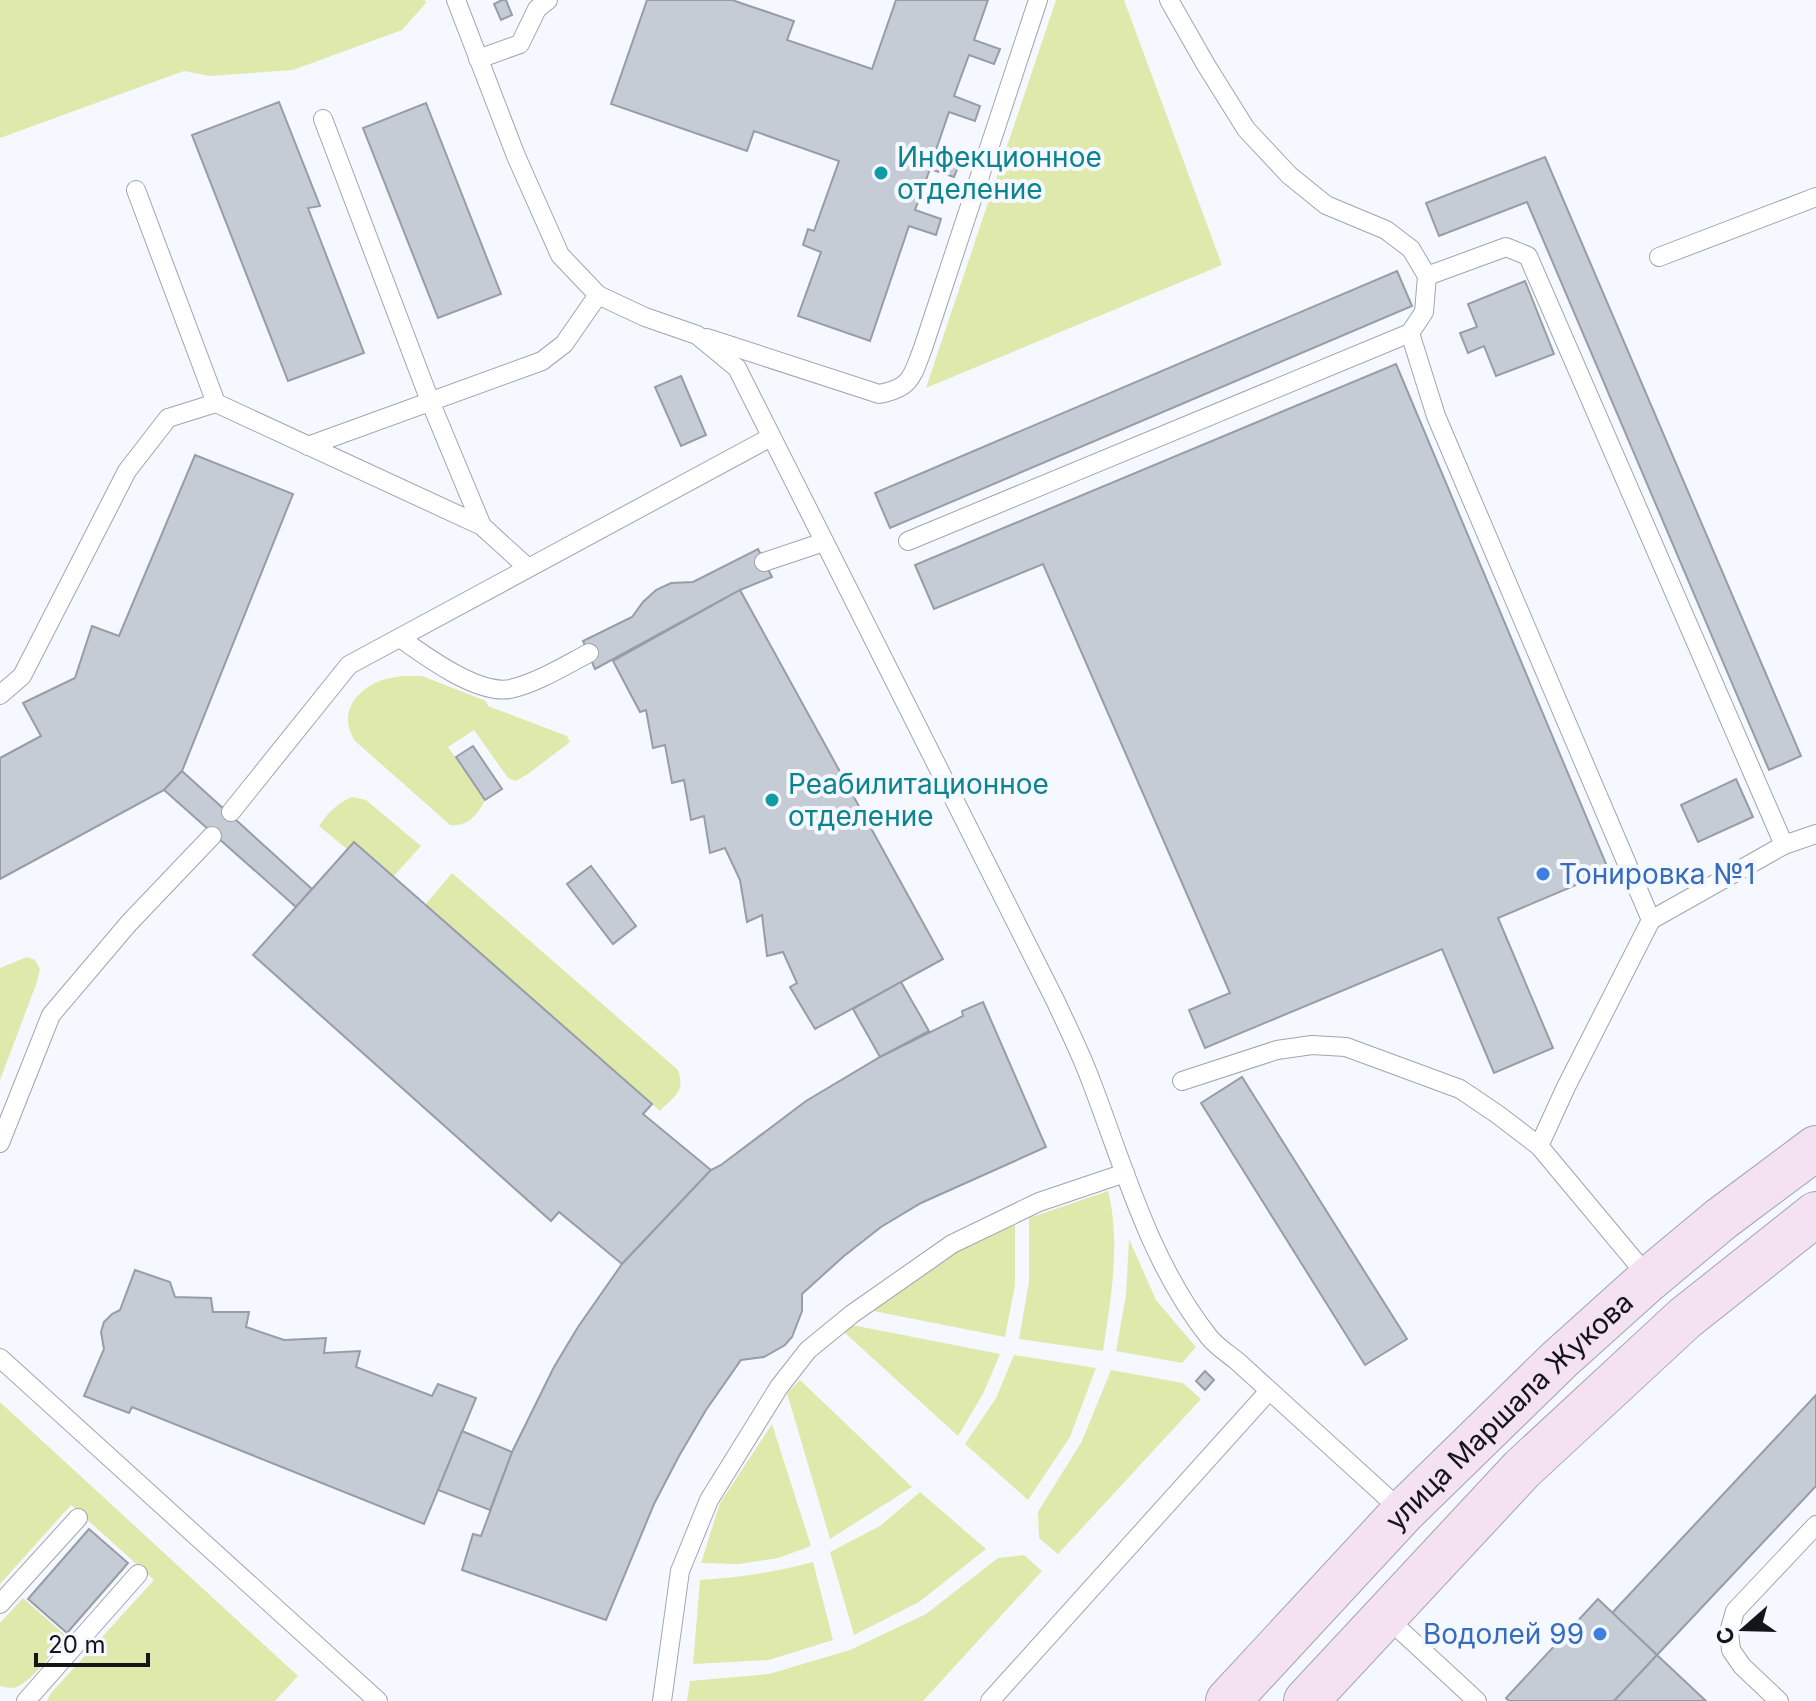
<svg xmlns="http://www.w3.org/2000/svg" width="1816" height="1701" viewBox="0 0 1816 1701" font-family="Inter,sans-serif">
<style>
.green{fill:#dfe9ac}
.building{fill:#c5ccd6;stroke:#979da6;stroke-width:2}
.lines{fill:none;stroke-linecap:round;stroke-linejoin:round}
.service-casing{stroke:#9fa5af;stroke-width:20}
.secondary-casing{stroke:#9fa5af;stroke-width:46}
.service{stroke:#fff;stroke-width:18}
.secondary{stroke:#f4e1f1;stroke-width:44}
.culture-dot{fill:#0f9aa8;stroke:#f5f9ff;stroke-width:3}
.shop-dot{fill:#3f7fe0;stroke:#f5f9ff;stroke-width:3}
.labels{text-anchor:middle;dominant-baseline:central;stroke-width:8;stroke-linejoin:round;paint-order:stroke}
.culture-label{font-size:28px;fill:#0d838f;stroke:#f5f9ff;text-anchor:start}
.shop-label{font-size:28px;fill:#366cbe;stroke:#f5f9ff;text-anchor:start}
.street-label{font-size:28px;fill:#131518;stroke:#f5f9ff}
</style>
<rect width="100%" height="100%" fill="#f5f9ff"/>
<g class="green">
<path d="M0,0H425L426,3L402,30L293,70L209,76L184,71L0,138Z"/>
<path d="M1056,0H1124L1222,265L926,388Z"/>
<path d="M402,676H422L486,701L488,706L567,736L570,742L528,774L516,781L508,778L474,730L448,747L485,800C478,815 467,827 450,825L355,741C338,714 354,691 382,680C388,678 396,677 402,676Z"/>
<path d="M352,797L366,800L421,846L393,877L354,842L347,849L319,826C328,813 337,803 352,797Z"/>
<path d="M452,873L678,1070C686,1092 674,1096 660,1111L425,905Z"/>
<path d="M27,957L35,960L40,969L37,982L0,1080V968Z"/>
<path d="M1108,1191C1121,1242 1111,1299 1103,1351L1019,1339L1029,1282V1218Z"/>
<path d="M1015,1222V1285L1005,1337L868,1310L958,1250Z"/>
<path d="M1129,1239L1156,1300L1196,1347L1182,1363L1116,1351L1126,1295Z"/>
<path d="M852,1325L1000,1354L984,1392L958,1436L844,1332Z"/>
<path d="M1014,1355L1096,1368L1070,1437L1028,1500L965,1444L996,1398Z"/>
<path d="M1111,1370L1183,1383L1201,1399L1058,1554L1039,1538L1038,1512L1082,1441Z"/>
<path d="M800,1380L912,1487L830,1539L787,1393Z"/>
<path d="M0,1402L298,1676L275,1701H47L51,1693L154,1580L71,1505L0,1584Z"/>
<path d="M772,1424L811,1546L778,1558L739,1564L701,1563L720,1503Z"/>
<path d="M920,1492L986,1549L919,1602L854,1635L830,1552L880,1526Z"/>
<path d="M1024,1555L1042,1571L923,1701H687L690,1681L769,1674L850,1650L926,1614L998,1558Z"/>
<path d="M813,1562L833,1640L769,1660L693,1664L700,1580C739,1578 775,1572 813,1562Z"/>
<path d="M23,1598L66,1636C54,1650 31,1684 13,1688C8,1688 5,1687 0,1686V1623Z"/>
</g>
<g class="building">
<path d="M502,0H506L512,15L501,20L494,4Z"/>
<path d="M647,0H732L794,21L787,40L872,69L896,0H988L974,40L1000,49L994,64L969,55L954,96L980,106L975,121L949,112L935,153L960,162L954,177L930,169L915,210L941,219L936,235L909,226L870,341L798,316L821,252L803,245L808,229L814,231L839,161L754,131L747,151L611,104Z"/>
<path d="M279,102L320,206L308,208L364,353L288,381L192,135Z"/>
<path d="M426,103L501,294L438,318L363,128Z"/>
<path d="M1545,157L1801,756L1769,770L1527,202L1439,236L1426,203Z"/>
<path d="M1397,271L1412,306L890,528L875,493Z"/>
<path d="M1525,281L1554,354L1496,376L1484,346L1468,353L1460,333L1477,327L1468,304Z"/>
<path d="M1396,364L1609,871L1498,918L1553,1048L1494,1073L1442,949L1205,1048L1189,1010L1230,993L1043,564L934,609L915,565Z"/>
<path d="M681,376L706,435L681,446L655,387Z"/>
<path d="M195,455L293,494L182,771L164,790L0,879V758L41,736L23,703L75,678L92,626L119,636Z"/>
<path d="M758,549L772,577L740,590L595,669L583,641L632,617L643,602L656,590L671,583L693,582Z"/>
<path d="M740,590L943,959L815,1029L790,987L797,983L783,952L767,956L762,915L747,922L740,880L725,848L710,853L704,816L691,820L684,780L672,783L665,745L653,748L646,710L640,712L613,661Z"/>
<path d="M473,746L502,789L485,800L456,757Z"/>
<path d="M182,771L312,889L296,907L164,790Z"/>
<path d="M1736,779L1753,817L1698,842L1681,805Z"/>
<path d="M354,842L652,1104L643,1114L711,1170L622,1264L559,1212L551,1221L253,955Z"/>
<path d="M591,866L636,926L613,944L567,884Z"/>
<path d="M901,982L929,1031L880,1057L853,1009Z"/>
<path d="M983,1002L1046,1147L921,1203L881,1227L844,1256L802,1294V1311L792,1337L785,1345L764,1357L741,1360L706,1410L679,1456L654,1504L606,1620L462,1570L473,1534L481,1536L512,1452L554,1367L578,1327L622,1264L711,1170L721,1165L806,1101L880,1057L963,1016L962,1011Z"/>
<path d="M1242,1077L1407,1339L1365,1365L1201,1103Z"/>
<path d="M135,1270L170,1282L175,1297L211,1298L213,1312H249L246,1327L284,1340L326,1338L324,1353L360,1351L356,1367L432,1396L438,1384L476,1398L424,1524L132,1407L129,1413L84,1396L104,1349L101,1332L104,1322L112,1314L120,1310Z"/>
<path d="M1205,1371L1214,1380L1205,1390L1196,1381Z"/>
<path d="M1816,1395V1486L1657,1655L1612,1613Z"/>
<path d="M462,1431L512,1452L490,1510L438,1490Z"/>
<path d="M89,1529L128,1563L67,1633L28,1599Z"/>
<path d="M1598,1599L1657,1655L1614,1701H1509L1506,1698Z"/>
<path d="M1657,1655L1706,1701H1614Z"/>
</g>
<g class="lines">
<g class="service-casing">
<g id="service">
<path d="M456,0L516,156L560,255L598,295L645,317L697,335L737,368L1056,1002C1068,1028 1081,1054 1091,1081C1124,1167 1150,1263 1209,1337C1216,1346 1227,1353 1237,1361L1403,1512"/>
<path d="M1169,0L1206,65L1246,129L1289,175L1326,205L1386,230L1411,249L1427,276L1424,312L1410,333L1436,416L1651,920L1566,1087L1539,1146L1649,1278"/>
<path d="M478,59L520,44L537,9L548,0"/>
<path d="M323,119L430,401L482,526"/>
<path d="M136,190L216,403"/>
<path d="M1659,257L1816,197"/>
<path d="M1427,276L1506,247L1528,256L1784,845L1651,920"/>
<path d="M707,338L879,394C912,388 912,376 923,348L1038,0"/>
<path d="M308,446L542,361L564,344L598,295"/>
<path d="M908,541L1410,333"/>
<path d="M764,562L824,542"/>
<path d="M400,638C425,656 478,695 510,689C537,683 564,666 589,653"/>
<path d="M0,695L22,676L127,471L168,418L216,403L482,526L528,568"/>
<path d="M231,812L349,665L771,437"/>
<path d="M1784,845L1816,834"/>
<path d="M1182,1081L1277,1050L1312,1045L1346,1047L1460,1089L1497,1114L1539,1146"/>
<path d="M0,1143L51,1015L129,923L212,836"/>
<path d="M0,1358L378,1701"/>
<path d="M0,1604L78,1518"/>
<path d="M1384,1615L1477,1701"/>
<path d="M26,1701L138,1574"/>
<path d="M662,1701L680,1571L709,1500L779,1387L808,1350L852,1314L952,1244L1039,1202L1125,1173"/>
<path d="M990,1701L1269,1391"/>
<path d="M1779,1701L1742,1666L1731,1650L1729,1632L1735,1611L1816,1525"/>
</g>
</g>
<g class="secondary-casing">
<g id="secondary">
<path id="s1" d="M1228,1701L1403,1512L1560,1359L1649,1279L1721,1219L1816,1148"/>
<path d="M1306,1701L1522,1469L1685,1318L1816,1214"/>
</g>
</g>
<use href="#service" class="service"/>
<use href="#secondary" class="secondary"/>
</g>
<g class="culture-dot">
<circle cx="881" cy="173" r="8"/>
<circle cx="772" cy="800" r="8"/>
</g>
<g class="shop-dot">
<circle cx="1543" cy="874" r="8"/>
<circle cx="1600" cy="1634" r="8"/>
</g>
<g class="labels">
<g class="culture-label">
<text x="897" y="157">Инфекционное<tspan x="897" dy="32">отделение</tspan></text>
<text x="788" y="784">Реабилитационное<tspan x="788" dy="32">отделение</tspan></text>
</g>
<g class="shop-label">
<text x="1559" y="874">Тонировка №1</text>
<text x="1584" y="1634" text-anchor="end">Водолей 99</text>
</g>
<g class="street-label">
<text stroke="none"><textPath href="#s1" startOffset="404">улица Маршала Жукова</textPath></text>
</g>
</g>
<g transform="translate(1744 1629) rotate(250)" stroke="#f5f9ff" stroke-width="6" paint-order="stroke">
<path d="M0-6L14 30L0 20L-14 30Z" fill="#131518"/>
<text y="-12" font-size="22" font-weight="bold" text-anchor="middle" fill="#131518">С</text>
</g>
<path d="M36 1653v12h112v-12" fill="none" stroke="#131518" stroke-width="4"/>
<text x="48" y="1653" font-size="24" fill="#131518" stroke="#f5f9ff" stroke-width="6" paint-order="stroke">20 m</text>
</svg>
